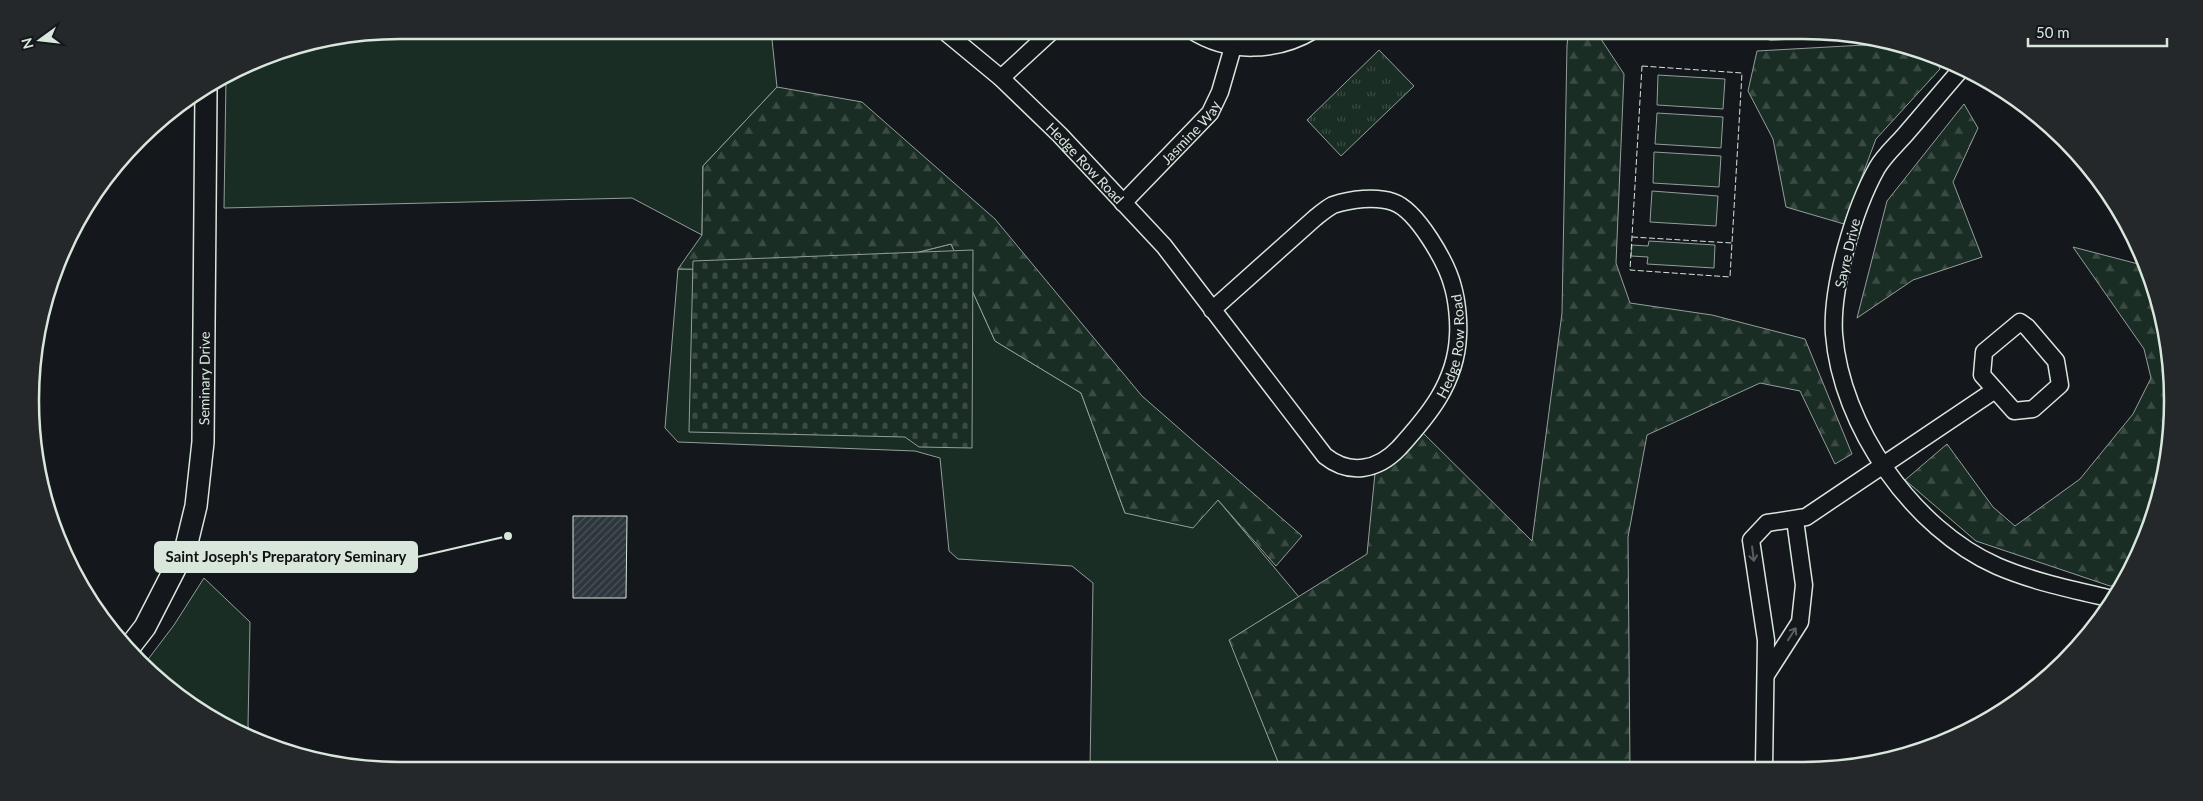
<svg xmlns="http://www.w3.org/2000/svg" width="2203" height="801" viewBox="0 0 2203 801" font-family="Lato,sans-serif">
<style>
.grass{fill:#1a2d24;stroke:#939e99}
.forest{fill:url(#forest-firs);stroke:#939e99}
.cemetery{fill:url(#cemetery-stones);stroke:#939e99}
.park{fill:url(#park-tufts);stroke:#939e99}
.building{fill:url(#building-hatch);stroke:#d8e6dc}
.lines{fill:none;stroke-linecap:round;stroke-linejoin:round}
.minor-casing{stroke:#d8e6dc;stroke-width:19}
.tertiary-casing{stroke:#d8e6dc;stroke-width:24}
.minor{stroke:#14181c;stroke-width:16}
.tertiary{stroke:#14181c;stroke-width:21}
.fence{stroke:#d8e6dc;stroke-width:1;stroke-dasharray:6 2.5;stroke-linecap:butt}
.oneway{stroke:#59605f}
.labels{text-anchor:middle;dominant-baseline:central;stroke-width:4;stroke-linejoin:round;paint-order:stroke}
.street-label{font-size:14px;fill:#d8e6dc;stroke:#14181c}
.rim{fill:none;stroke:#d8e6dc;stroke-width:2.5}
.leader{fill:none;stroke:#d8e6dc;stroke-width:2}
.callout-dot{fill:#d8e6dc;stroke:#14181c;stroke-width:2}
.callout{fill:#d8e6dc;stroke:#d8e6dc;stroke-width:2}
.callout-label{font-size:15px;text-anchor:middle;font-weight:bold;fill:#111}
</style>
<defs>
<pattern id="forest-firs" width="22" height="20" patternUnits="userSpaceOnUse" patternTransform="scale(1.25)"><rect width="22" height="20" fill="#1a2d24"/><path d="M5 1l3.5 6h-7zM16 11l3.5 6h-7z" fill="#3b4b43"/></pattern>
<pattern id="cemetery-stones" width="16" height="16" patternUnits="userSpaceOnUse" patternTransform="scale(1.25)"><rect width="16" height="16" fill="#1a2d24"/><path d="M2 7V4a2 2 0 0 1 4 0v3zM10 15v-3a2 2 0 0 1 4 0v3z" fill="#3b4b43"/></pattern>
<pattern id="park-tufts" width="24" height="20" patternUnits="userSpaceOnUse" patternTransform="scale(1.25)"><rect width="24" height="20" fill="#1a2d24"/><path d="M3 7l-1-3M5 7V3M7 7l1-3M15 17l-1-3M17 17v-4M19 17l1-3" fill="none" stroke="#3b4b43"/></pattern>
<pattern id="building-hatch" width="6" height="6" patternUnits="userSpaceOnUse" patternTransform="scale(1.25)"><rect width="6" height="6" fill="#2c363c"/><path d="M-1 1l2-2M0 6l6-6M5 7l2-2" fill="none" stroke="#4a5358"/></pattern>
</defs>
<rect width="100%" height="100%" fill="#14181c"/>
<g class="grass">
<path d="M400,30H771L777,87L703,166L702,235L632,198L224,208L226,78L259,58L329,37Z"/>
<path d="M1658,75L1725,79L1723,109L1657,105Z"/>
<path d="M1657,113L1723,117L1721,148L1655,144Z"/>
<path d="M1654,152L1721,156L1719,187L1653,183Z"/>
<path d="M1652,191L1718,196L1716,226L1650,222Z"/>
<path d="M1649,241L1715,245L1714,268L1647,264L1648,257L1631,256L1632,245L1648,246Z"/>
<path d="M951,244L995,341L1081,393L1125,513L1218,500L1299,597L1230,640L1281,769H1090L1093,583L1072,566L958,559L949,551L940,458L915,451L678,442L665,428L678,269L843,271Z"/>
<path d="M204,578L250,622L248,726L251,734L194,708L143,666L174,625Z"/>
</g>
<g class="forest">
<path d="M1569,30H1595L1624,74L1616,263L1630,303L1712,315L1805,339L1852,454L1835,464L1800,391L1760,383L1647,435L1628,537L1630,768L1281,769L1229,640L1367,554L1376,463L1417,427L1532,541L1562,313L1567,45Z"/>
<path d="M1900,43L1934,56L1940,69L1876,139L1844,224L1786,207L1773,139L1748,91L1757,51Z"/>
<path d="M777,87L862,102L995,219L1142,396L1302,536L1276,566L1218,500L1193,528L1125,513L1081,393L995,341L951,244L843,271L678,269L702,235L703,166Z"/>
<path d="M1964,104L1978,128L1953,182L1982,257L1913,280L1857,318L1887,201Z"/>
<path d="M2073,247L2146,266L2153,281L2170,352L2172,424L2160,496L2124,584L2110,586L1976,541L1905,480L1947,444L1993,507L2015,526L2080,479L2133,414L2151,378L2144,349Z"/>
</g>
<path class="cemetery" d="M973,250L972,448L919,447L905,437L689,432L693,261Z"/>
<path class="park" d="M1379,50L1414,86L1341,156L1307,120Z"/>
<path class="building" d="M573,516H627L626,598H573Z"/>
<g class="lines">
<g class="minor-casing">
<g id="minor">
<path id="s1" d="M943,30L1001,78L1060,135L1164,246L1325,456C1350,476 1378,470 1399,448C1428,416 1456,383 1458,336C1459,322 1457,301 1453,287C1447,263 1417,210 1393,202C1376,196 1351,199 1333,205C1327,208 1320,214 1315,218L1212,310"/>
<path d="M1191,30C1228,54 1276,53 1314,30"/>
<path d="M1771,31L1801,30"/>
<path d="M1963,67C1943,90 1924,113 1904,136C1895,146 1884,156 1877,168C1854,209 1831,287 1834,334C1841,426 1913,529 1997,566C2034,582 2074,590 2113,599"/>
<path d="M1001,78L1053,30"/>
<path id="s2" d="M1123,203L1210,113L1220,92L1233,47"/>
<path d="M2020,322L2027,327L2056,361L2060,385L2033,409L2014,411L1982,375L1984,352Z"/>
<path d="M1766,675L1800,622L1804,585L1795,520"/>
<path d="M1764,768L1766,640L1751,540L1767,523L1806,517L1995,390"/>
</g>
</g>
<g class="tertiary-casing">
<g id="tertiary">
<path id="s3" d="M128,649L145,627L186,547L196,506L203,442L206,91"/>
</g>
</g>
<use href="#minor" class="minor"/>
<use href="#tertiary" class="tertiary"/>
<g class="fence">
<path d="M1642,66L1742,73L1730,277L1630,270Z"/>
<path d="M1632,237L1732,243"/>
</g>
</g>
<defs><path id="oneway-shaft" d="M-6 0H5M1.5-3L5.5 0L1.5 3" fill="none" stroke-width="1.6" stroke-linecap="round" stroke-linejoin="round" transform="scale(1.25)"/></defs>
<g class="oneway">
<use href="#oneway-shaft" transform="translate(1753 554) rotate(83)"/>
<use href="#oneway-shaft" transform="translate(1792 634) rotate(-57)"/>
</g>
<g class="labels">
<g class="street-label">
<text stroke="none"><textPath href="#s2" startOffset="98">Jasmine Way</textPath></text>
<text stroke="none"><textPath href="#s1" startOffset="195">Hedge Row Road</textPath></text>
<text transform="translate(1847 253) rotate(-77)">Sayre Drive</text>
<text stroke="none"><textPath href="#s1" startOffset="775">Hedge Row Road</textPath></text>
<text stroke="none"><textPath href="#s3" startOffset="288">Seminary Drive</textPath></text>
</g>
</g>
<path d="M0 0H2203V801H0ZM400 39H1803A361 361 0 0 1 2164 400V401A361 361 0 0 1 1803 762H400A361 361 0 0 1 39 401V400A361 361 0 0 1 400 39Z" fill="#24282b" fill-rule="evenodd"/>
<path class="rim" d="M400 39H1803A361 361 0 0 1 2164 400V401A361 361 0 0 1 1803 762H400A361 361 0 0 1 39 401V400A361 361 0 0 1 400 39Z"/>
<path class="leader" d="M508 536L417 557"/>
<circle class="callout-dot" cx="508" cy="536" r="5"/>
<rect class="callout" x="155" y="542" width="262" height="30" rx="5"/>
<g class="callout-label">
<text x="286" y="562">Saint Joseph's Preparatory Seminary</text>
</g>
<g transform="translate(40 40) rotate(255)" stroke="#14181c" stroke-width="4" paint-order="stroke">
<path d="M0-4L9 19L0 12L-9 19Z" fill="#d8e6dc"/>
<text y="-8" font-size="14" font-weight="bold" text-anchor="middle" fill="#d8e6dc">N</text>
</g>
<path d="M2028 38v8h139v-8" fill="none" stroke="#d8e6dc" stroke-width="2.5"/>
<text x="2036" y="38" font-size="15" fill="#d8e6dc" stroke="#14181c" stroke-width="4" paint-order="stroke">50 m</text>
</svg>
